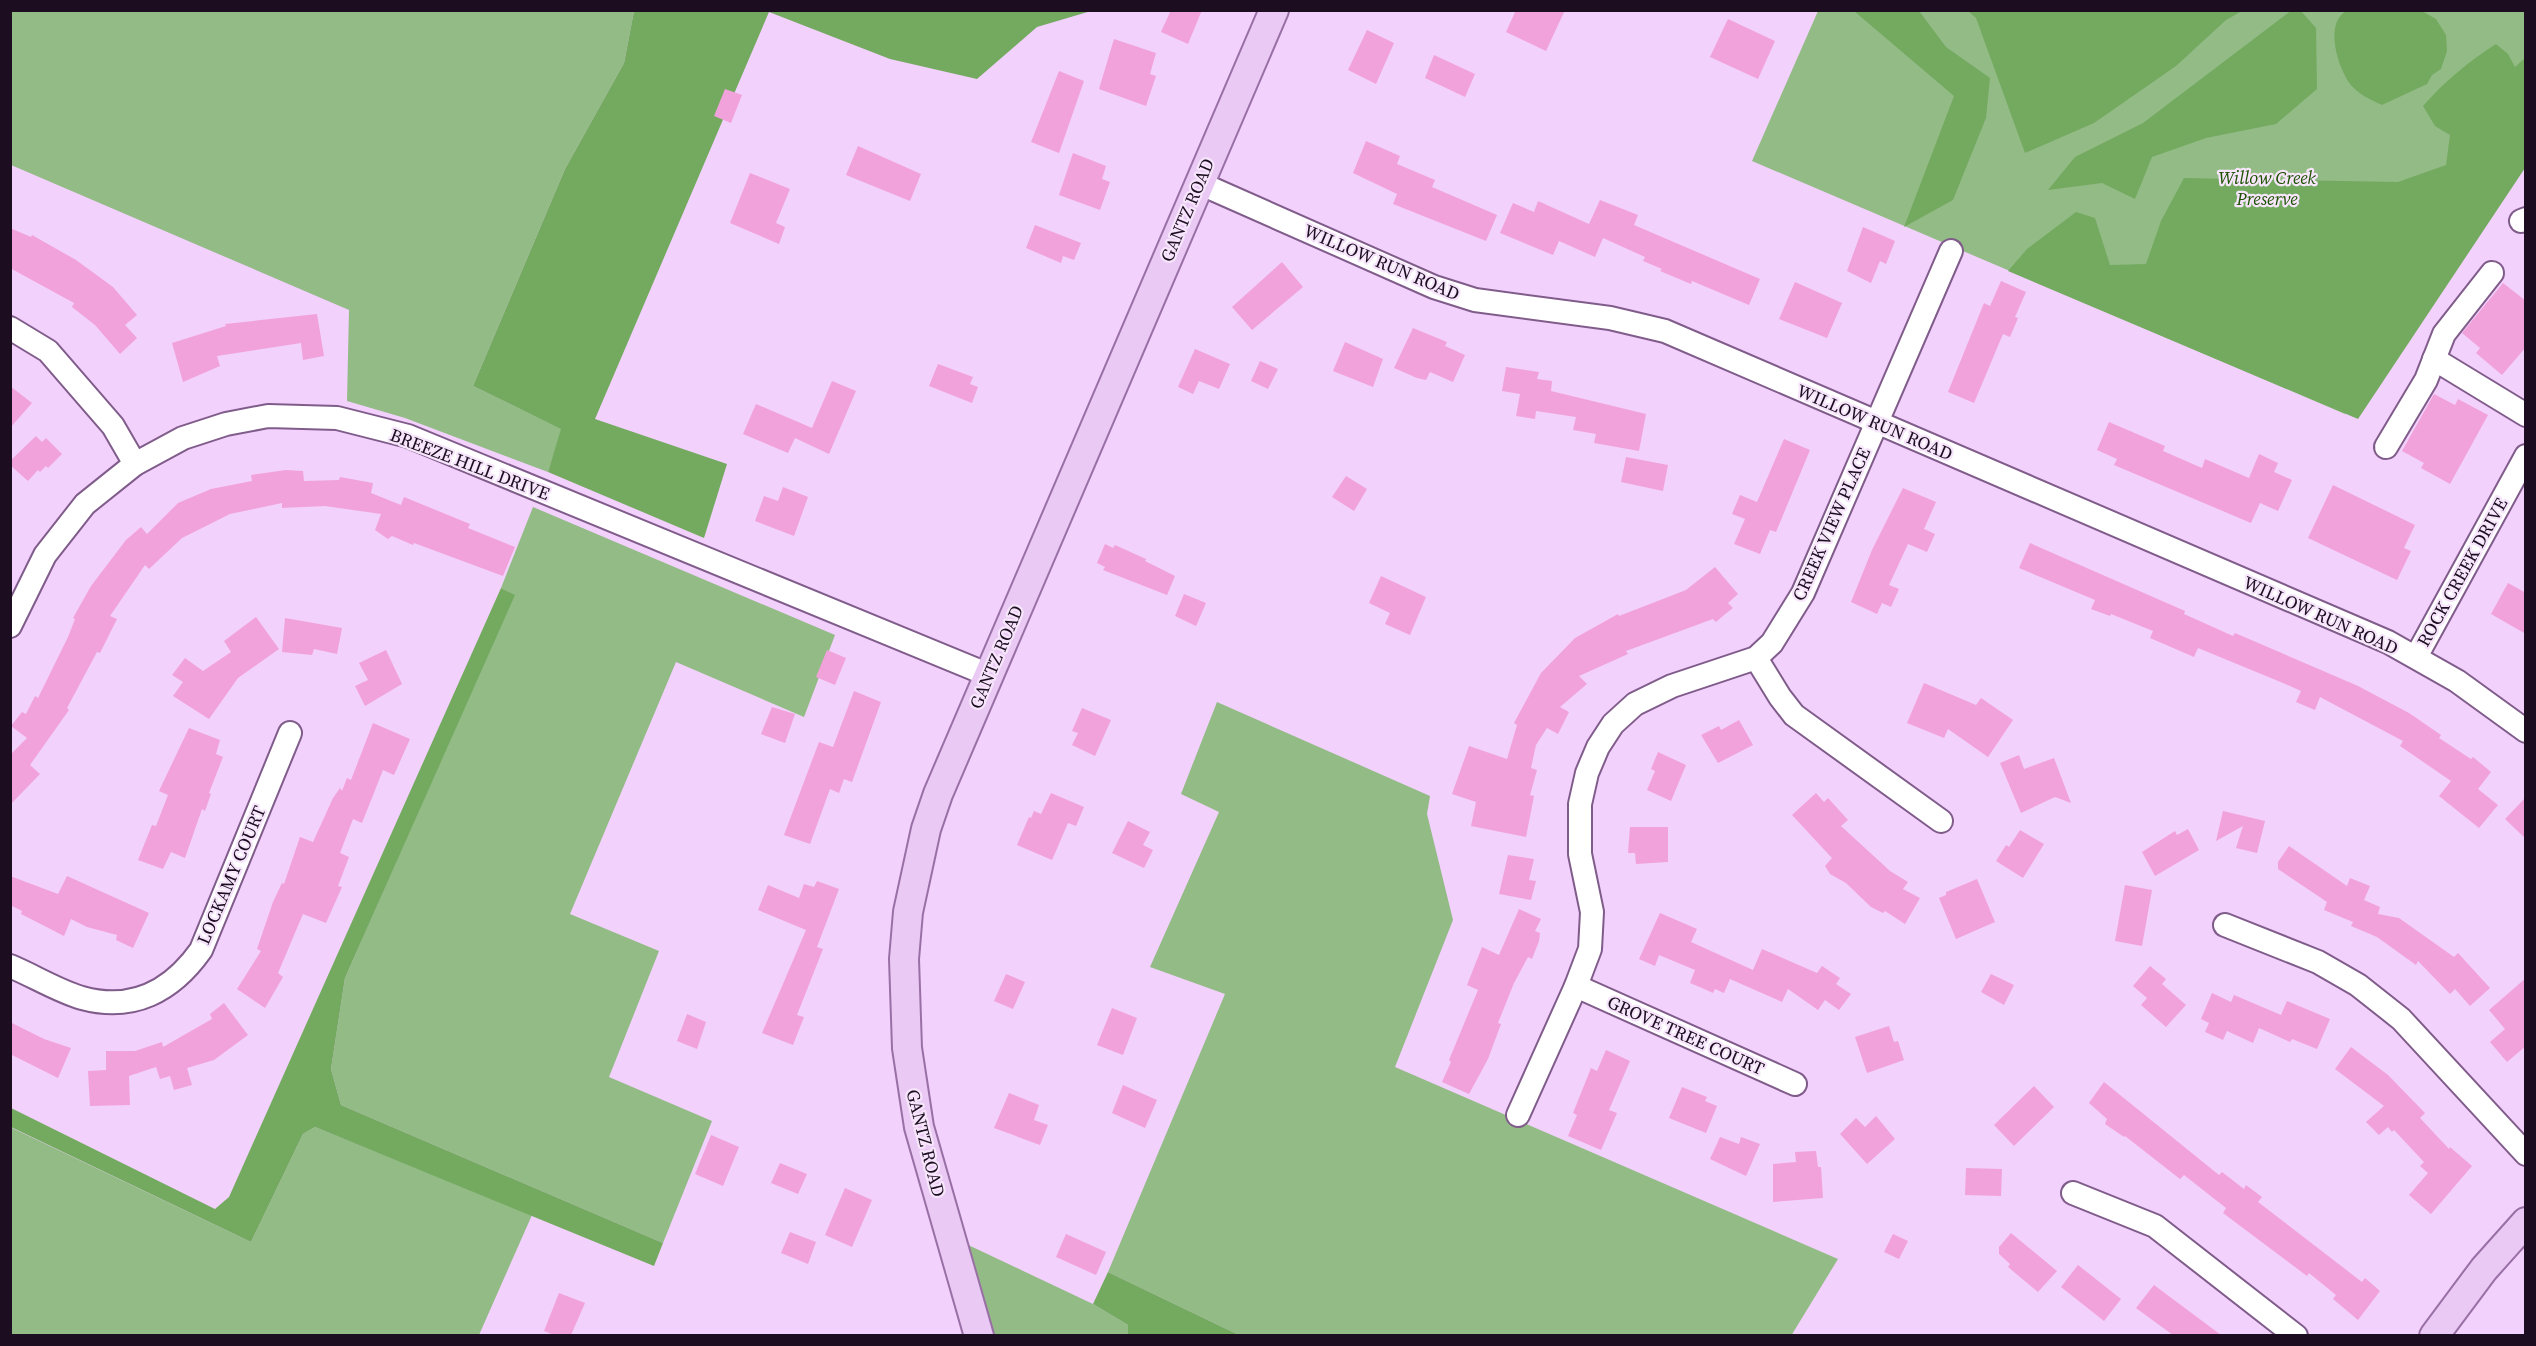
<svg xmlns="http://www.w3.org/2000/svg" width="2536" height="1346" viewBox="0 0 2536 1346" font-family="'Source Serif 4',serif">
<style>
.green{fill:#93bb86}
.forest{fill:#73aa60}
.building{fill:#f2a2da}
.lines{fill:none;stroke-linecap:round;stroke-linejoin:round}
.minor-casing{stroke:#805c8b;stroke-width:26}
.major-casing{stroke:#9970a5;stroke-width:32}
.minor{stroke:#fff;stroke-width:22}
.major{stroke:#eac9f4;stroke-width:28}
.labels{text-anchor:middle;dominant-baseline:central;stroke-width:4.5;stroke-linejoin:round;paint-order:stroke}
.park-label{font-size:18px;font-style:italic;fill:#1c5100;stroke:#f6e5fb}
.street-label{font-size:18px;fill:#1c0d20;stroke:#f6e5fb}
</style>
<rect width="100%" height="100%" fill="#f2d1fc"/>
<g class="green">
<path d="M11,11H634L624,63L565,169L473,386L562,429L548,472L405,418L347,401L349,310L11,165Z"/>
<path d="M1818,11H2525V94L2345,414L1752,161Z"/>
<path d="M533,507L835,635L804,717L676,662L570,914L659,951L609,1077L712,1121L663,1243L341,1105L331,1069L345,978L514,595L501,588Z"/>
<path d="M1217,702L1430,796L1427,814L1453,920L1395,1067L1838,1259L1791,1336L1239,1335L1108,1272L1225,994L1150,967L1219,812L1181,794Z"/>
<path d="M10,1127L251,1242L303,1134L315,1127L532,1215L479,1335H11Z"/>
<path d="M964,1243L1093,1304L1128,1325V1335H991Z"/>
</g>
<g class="forest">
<path d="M2292,10L2301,11L2316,28L2317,89L2276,124L2206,138L2152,157L2135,199L2102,183L2048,190L2075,157L2143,123Z"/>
<path d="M2387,10L2422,11L2436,19L2446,35L2447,51L2441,69L2432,75L2427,84L2382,105C2371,100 2358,94 2350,84C2338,67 2324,24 2346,11Z"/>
<path d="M634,11H1091L1037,27L977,79L890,59L769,12L595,419L727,464L704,538L548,472L561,429L473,386L565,169L624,63Z"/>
<path d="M1854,11H1919L1946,47L1990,78L1986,118L1953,200L1904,227L1954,96Z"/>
<path d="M1968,11H2242L2226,20L2176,66L2094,123L2025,153L1976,18Z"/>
<path d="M2496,44L2508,54L2515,67L2525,58V168L2358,419L2008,271L2027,249L2076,212L2095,218L2110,265L2146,264L2161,221L2184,178L2398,182L2446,165L2450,135L2435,126L2423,106C2445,81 2468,62 2496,44Z"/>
<path d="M501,588L515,595L345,978L331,1069L341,1105L663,1243L654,1266L315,1127L303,1134L251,1242L11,1127V1108L215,1209L229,1197Z"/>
<path d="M1108,1272L1239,1335H1128V1325L1093,1304Z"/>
</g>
<g class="building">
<path d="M1171,10H1202L1188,44L1161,32Z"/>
<path d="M1516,10H1565L1546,51L1506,32Z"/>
<path d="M1728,19L1775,41L1758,79L1710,57Z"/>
<path d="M1367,30L1394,43L1376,84L1348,70Z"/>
<path d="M1114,39L1156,53L1150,74L1156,76L1146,106L1099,89Z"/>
<path d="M1434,55L1475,74L1465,97L1425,78Z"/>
<path d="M1059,71L1084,81L1059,153L1031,142Z"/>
<path d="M725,89L742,95L731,123L714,116Z"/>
<path d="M1366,141L1400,156L1397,164L1435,180L1432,187L1497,215L1486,241L1393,204L1397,194L1353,173Z"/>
<path d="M858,146L921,174L910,201L846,175Z"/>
<path d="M1073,153L1106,166L1102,179L1110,182L1100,210L1059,195Z"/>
<path d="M750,173L790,189L776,223L785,227L779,244L730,223Z"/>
<path d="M1600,200L1638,215L1634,225L1760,279L1749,305L1692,281L1691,284L1660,271L1662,269L1643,261L1645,257L1603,238L1595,257L1559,241L1553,255L1500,233L1513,203L1534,212L1538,201L1589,224Z"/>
<path d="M1035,225L1081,243L1074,260L1063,256L1061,263L1026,248Z"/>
<path d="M1863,227L1895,241L1886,264L1880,261L1871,283L1847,271Z"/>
<path d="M10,228L31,237L32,235L76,260L113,287L137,315L125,325L137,338L120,354L95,325L72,307L74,303L10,268Z"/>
<path d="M1282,262L1303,287L1252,330L1232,307Z"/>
<path d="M2001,281L2026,292L2015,317L2018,318L2010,337L2003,334L1974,403L1948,392L1984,303L1990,306Z"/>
<path d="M1795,282L1842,303L1827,338L1779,319Z"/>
<path d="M2503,283L2526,301V347L2502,375L2476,353L2480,348L2462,333Z"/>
<path d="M317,314L324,356L303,360L301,343L217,356L220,366L183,382L172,343L226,326L225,324Z"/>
<path d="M1413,328L1447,342L1445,346L1465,355L1453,382L1430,372L1426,380L1417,378L1394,368Z"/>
<path d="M1345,342L1383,359L1373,387L1333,371Z"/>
<path d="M1195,349L1230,364L1219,389L1199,381L1193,394L1178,387Z"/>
<path d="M1260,361L1278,369L1268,389L1251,381Z"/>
<path d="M938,364L973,377L970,384L978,387L972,403L929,386Z"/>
<path d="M1506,367L1539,372L1537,379L1552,381L1551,391L1646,414L1639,451L1594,443L1596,434L1573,430L1576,417L1536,411L1535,419L1516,416L1520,394L1502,391Z"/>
<path d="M832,381L856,391L829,454L795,438L788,453L743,434L756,404L812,428Z"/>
<path d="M10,386L32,403L10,428Z"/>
<path d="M2434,394L2455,405L2458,399L2488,415L2450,484L2421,468L2424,463L2402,451Z"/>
<path d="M2109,422L2165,446L2163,451L2202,468L2205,459L2249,478L2259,454L2278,463L2274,472L2292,480L2278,511L2260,503L2251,523L2114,465L2117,459L2097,450Z"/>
<path d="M36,436L42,442L46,438L62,454L48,468L46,466L40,472L38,470L28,481L10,465V461Z"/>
<path d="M1784,439L1810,450L1776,532L1770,530L1760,554L1734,544L1745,519L1732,514L1740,495L1757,502Z"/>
<path d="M1626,457L1668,465L1663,491L1621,482Z"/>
<path d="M286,470L303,471L304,481L339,480L340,477L373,483L371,493L401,505L404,497L470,524L468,528L515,547L503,576L414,543L413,545L392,536L388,539L375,530L381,514L325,506L282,508V503L230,514L182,538L149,569L145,565L110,616L117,619L100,653L97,652L67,708L69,710L30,765L40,774L10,805V755L27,738L11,726L22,712L26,714L35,696L38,698L68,637L75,619L73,618L91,586L126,540L141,527L147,534L178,503L211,489L252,481L251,475Z"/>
<path d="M1346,476L1367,489L1354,511L1332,497Z"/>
<path d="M2333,485L2415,525L2404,548L2411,551L2397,580L2308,538Z"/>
<path d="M783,487L808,497L794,536L755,521L764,496L778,501Z"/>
<path d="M1903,488L1936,502L1924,529L1935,534L1927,552L1908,544L1889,585L1899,589L1891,607L1882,603L1877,614L1851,602L1872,550Z"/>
<path d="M2030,543L2185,611L2184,614L2233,636L2235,633L2358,686L2409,713L2441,735L2439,738L2471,759L2473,757L2491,772L2478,789L2498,805L2479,828L2439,796L2451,781L2400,746L2403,741L2320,697L2315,710L2296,702L2301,691L2283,683L2198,648L2194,657L2150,638L2153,631L2111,614L2110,616L2091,609L2095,600L2019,568Z"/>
<path d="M1105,544L1113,548L1115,545L1146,559L1145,561L1175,576L1167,595L1103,570L1105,567L1097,563Z"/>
<path d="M1715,567L1738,594L1728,603L1733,608L1724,615L1716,622L1713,619L1626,651L1628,654L1579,676L1587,684L1560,707L1569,712L1558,734L1547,728L1536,745L1531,768L1537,770L1530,795L1534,796L1526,837L1471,826L1476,802L1452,794L1469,746L1507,759L1517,725L1514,723L1541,673L1575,638L1618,614L1619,616L1686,590Z"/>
<path d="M1381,576L1426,597L1410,635L1385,624L1390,613L1369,603Z"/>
<path d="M2508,583L2526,593V634L2491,614Z"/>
<path d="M1184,594L1206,603L1196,626L1175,616Z"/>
<path d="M256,617L279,649L238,678L209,719L173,696L183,682L172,675L185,658L203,671L231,652L224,641Z"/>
<path d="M285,618L342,628L337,654L314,649L312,655L282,652Z"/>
<path d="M386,650L402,684L365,706L355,686L368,680L359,663Z"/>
<path d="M827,650L846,658L835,685L816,677Z"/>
<path d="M1924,683L1976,705L1981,698L2013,720L1988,757L1948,729L1944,738L1907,723Z"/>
<path d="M854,691L881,702L852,782L844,779L839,793L830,789L810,844L784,835L819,742L833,747Z"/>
<path d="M772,707L795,714L785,743L761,734Z"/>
<path d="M1082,708L1111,720L1095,756L1072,745L1078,733L1072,731Z"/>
<path d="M1739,720L1753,745L1718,763L1701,735L1719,726L1721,730Z"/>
<path d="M373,723L410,739L394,775L383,770L362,823L353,819L340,853L349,857L338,886L342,887L326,923L303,914L278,973L283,977L265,1008L237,989L261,951L257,949L273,902L282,883L284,884L300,837L313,842L333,798L340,788L342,791L347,778L351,780Z"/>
<path d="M189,728L220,740L216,754L223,757L209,793L211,794L205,811L202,809L185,858L171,852L163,869L138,860L152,825L156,826L168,795L159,791Z"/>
<path d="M1658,752L1686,765L1671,801L1647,790L1655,771L1651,769Z"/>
<path d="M2019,755L2024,769L2054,758L2071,803L2055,797L2021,813L2000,763Z"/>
<path d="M1051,793L1084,807L1076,826L1068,823L1052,860L1017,845L1029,817L1031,818L1034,811L1041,814Z"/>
<path d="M1816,793L1824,802L1828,798L1848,820L1841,826L1890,871L1908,882L1903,889L1920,898L1905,924L1885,911L1883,913L1871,907L1846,883L1830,874L1825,866L1832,858L1792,815Z"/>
<path d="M2526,797V839L2505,819Z"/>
<path d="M2223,811L2265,821L2257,853L2236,848L2243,826L2216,841Z"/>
<path d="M1128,821L1150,832L1143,845L1153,850L1144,868L1112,853Z"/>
<path d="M1630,827H1668V862L1636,864L1635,853H1628Z"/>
<path d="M2188,829L2199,850L2155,876L2142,852L2175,831L2177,835Z"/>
<path d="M2020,830L2044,844L2023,878L1996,861L2006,845L2009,847Z"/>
<path d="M2289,846L2347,886L2350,878L2370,886L2364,900L2380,907L2378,914L2399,918L2454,957L2458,953L2490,988L2470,1006L2455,989L2450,994L2418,961L2416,965L2377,937L2351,926L2353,922L2324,910L2327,902L2278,869V862Z"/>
<path d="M1508,855L1534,859L1529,880L1536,881L1531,900L1499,894Z"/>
<path d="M10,876L58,894L67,876L149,913L133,948L116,940L117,935L87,927L71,919L64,936L21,914L22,911L10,905Z"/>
<path d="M1977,879L1995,922L1956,939L1939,898L1946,895V892Z"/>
<path d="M817,881L839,889L817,947L823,949L797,1015L804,1017L793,1045L762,1033L806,930L758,910L768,885L799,898L804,884L814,887Z"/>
<path d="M2125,885L2152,890L2142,946L2115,941Z"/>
<path d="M1519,909L1541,919L1535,931L1540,933L1539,941L1532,959L1528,957L1514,983L1498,1023L1501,1024L1488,1059L1469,1094L1442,1082L1451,1062L1449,1060L1478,990L1467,985L1482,947L1499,955Z"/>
<path d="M1660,913L1697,929L1691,942L1753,970L1762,949L1817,973L1822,966L1840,978L1836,984L1851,994L1839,1010L1825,1000L1818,1010L1788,989L1782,1002L1730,979L1724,993L1715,989L1713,993L1702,988L1690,983L1695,970L1659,955L1655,966L1639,959Z"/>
<path d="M2150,966L2166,979L2162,984L2186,1005L2166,1027L2141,1005L2147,998L2133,986Z"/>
<path d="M1006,974L1025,982L1013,1009L994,1001Z"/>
<path d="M1991,974L2014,985L2004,1005L1981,992Z"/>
<path d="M2526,978V1046L2507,1062L2490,1042L2505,1029L2489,1010Z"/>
<path d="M2212,993L2231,1002L2234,995L2281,1015L2287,1001L2330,1019L2317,1049L2292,1039L2290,1042L2259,1028L2253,1043L2227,1031L2223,1040L2205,1032L2209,1023L2201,1019Z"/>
<path d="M224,1003L248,1035L214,1060L187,1068L192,1085L174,1090L170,1076L160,1079L156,1067L129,1076L130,1105L90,1106L88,1071L106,1070V1051H135L162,1042L163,1047L212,1019L210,1014Z"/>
<path d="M1112,1008L1137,1018L1123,1055L1097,1045Z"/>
<path d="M687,1014L706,1022L697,1049L677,1041Z"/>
<path d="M10,1022L44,1039L71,1048L58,1078L10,1054Z"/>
<path d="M1889,1026L1894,1042L1898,1041L1904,1060L1867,1073L1855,1037Z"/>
<path d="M2351,1047L2388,1075L2425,1113L2420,1118L2449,1149L2450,1147L2472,1166L2431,1214L2409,1195L2428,1173L2420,1166L2424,1162L2394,1130L2392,1132L2388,1127L2379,1135L2366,1122L2384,1106L2335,1069Z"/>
<path d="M1606,1050L1630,1061L1609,1110L1617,1113L1601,1150L1568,1136L1577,1115L1573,1113L1591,1068L1597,1071Z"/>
<path d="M2104,1082L2219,1175L2222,1172L2244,1189L2246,1185L2262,1197L2258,1202L2362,1282L2365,1278L2380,1291L2358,1320L2333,1299L2336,1295L2309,1273L2307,1276L2223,1213L2226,1208L2184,1175L2180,1179L2125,1136L2124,1137L2105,1124L2107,1119L2089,1103Z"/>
<path d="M1123,1085L1157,1100L1145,1128L1112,1113Z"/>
<path d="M2034,1086L2054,1107L2014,1146L1994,1125Z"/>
<path d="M1682,1087L1707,1097L1705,1101L1717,1106L1706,1133L1669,1118Z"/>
<path d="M1009,1093L1039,1105L1034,1120L1048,1125L1040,1145L994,1128Z"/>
<path d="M1876,1116L1895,1139L1867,1164L1840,1134L1856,1118L1865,1127Z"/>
<path d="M711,1135L739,1147L723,1186L695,1174Z"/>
<path d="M1720,1137L1739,1144L1741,1137L1760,1144L1746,1176L1710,1159Z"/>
<path d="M1816,1151L1818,1167H1821L1823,1198L1773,1202V1164L1796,1162L1795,1152Z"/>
<path d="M780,1163L807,1174L798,1194L771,1183Z"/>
<path d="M1966,1168L2002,1169L2001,1196L1965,1195Z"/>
<path d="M845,1188L872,1200L852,1247L825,1235Z"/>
<path d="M790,1232L816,1242L808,1264L781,1253Z"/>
<path d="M2011,1233L2057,1271L2038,1292L2008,1267L2010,1264L1999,1254V1247Z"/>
<path d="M1066,1234L1106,1252L1096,1275L1056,1257Z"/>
<path d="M1893,1234L1908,1241L1899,1259L1884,1252Z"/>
<path d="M2078,1265L2121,1299L2104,1321L2061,1287Z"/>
<path d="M2154,1285L2221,1335H2173L2155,1322L2136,1308Z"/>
<path d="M559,1293L585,1303L571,1335H554L544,1331Z"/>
</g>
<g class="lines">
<g class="minor-casing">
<g id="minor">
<path d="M1199,183L1434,287L1475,300L1610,318L1665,331L2388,642L2457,681L2526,731"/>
<path d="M2521,221L2526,219"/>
<path d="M10,328L48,351L113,426L135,464"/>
<path d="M2434,359L2526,415"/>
<path d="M2386,447L2426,380L2444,334L2492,273"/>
<path d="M10,626L45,555L85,504L135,464L183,438L226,424L268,416L337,418L408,436L989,675"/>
<path d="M2416,657L2526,456"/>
<path d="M1756,658L1780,697L1794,715L1941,821"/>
<path d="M2225,925L2318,962L2358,985L2401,1019L2526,1154"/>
<path d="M10,966C34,976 58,991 82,998C133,1012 172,991 201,950L290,733"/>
<path d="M1576,986L1795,1084"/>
<path d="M1518,1115L1576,986L1590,949L1592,912L1580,854V804L1587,773L1598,747L1613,724L1635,704L1672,686L1756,658L1772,643L1803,593L1951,251"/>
<path d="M2073,1193L2155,1226L2296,1336"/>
</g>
</g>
<g class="major-casing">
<g id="major">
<path d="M979,1336L919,1127L907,1048L904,959L908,912L926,829L938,794L1274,10"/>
<path d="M2434,1336L2484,1269L2526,1222"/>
</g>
</g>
<use href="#minor" class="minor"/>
<use href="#major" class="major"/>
</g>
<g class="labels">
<g class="park-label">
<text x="2267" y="177">Willow Creek<tspan x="2267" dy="21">Preserve</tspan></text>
</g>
<g class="street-label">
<text transform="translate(1187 210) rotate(-67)">GANTZ ROAD</text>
<text transform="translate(1382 262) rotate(23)">WILLOW RUN ROAD</text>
<text transform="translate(1875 422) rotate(23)">WILLOW RUN ROAD</text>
<text transform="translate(470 464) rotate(21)">BREEZE HILL DRIVE</text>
<text transform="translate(1831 524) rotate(-66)">CREEK VIEW PLACE</text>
<text transform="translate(2462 572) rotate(-61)">ROCK CREEK DRIVE</text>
<text transform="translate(2321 615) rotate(24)">WILLOW RUN ROAD</text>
<text transform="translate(996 657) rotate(-67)">GANTZ ROAD</text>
<text transform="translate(231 875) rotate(-67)">LOCKAMY COURT</text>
<text transform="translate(1686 1035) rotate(24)">GROVE TREE COURT</text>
<text transform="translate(926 1143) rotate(76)">GANTZ ROAD</text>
</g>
</g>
<rect width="2536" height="1346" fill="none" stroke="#1c0d20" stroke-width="24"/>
</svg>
